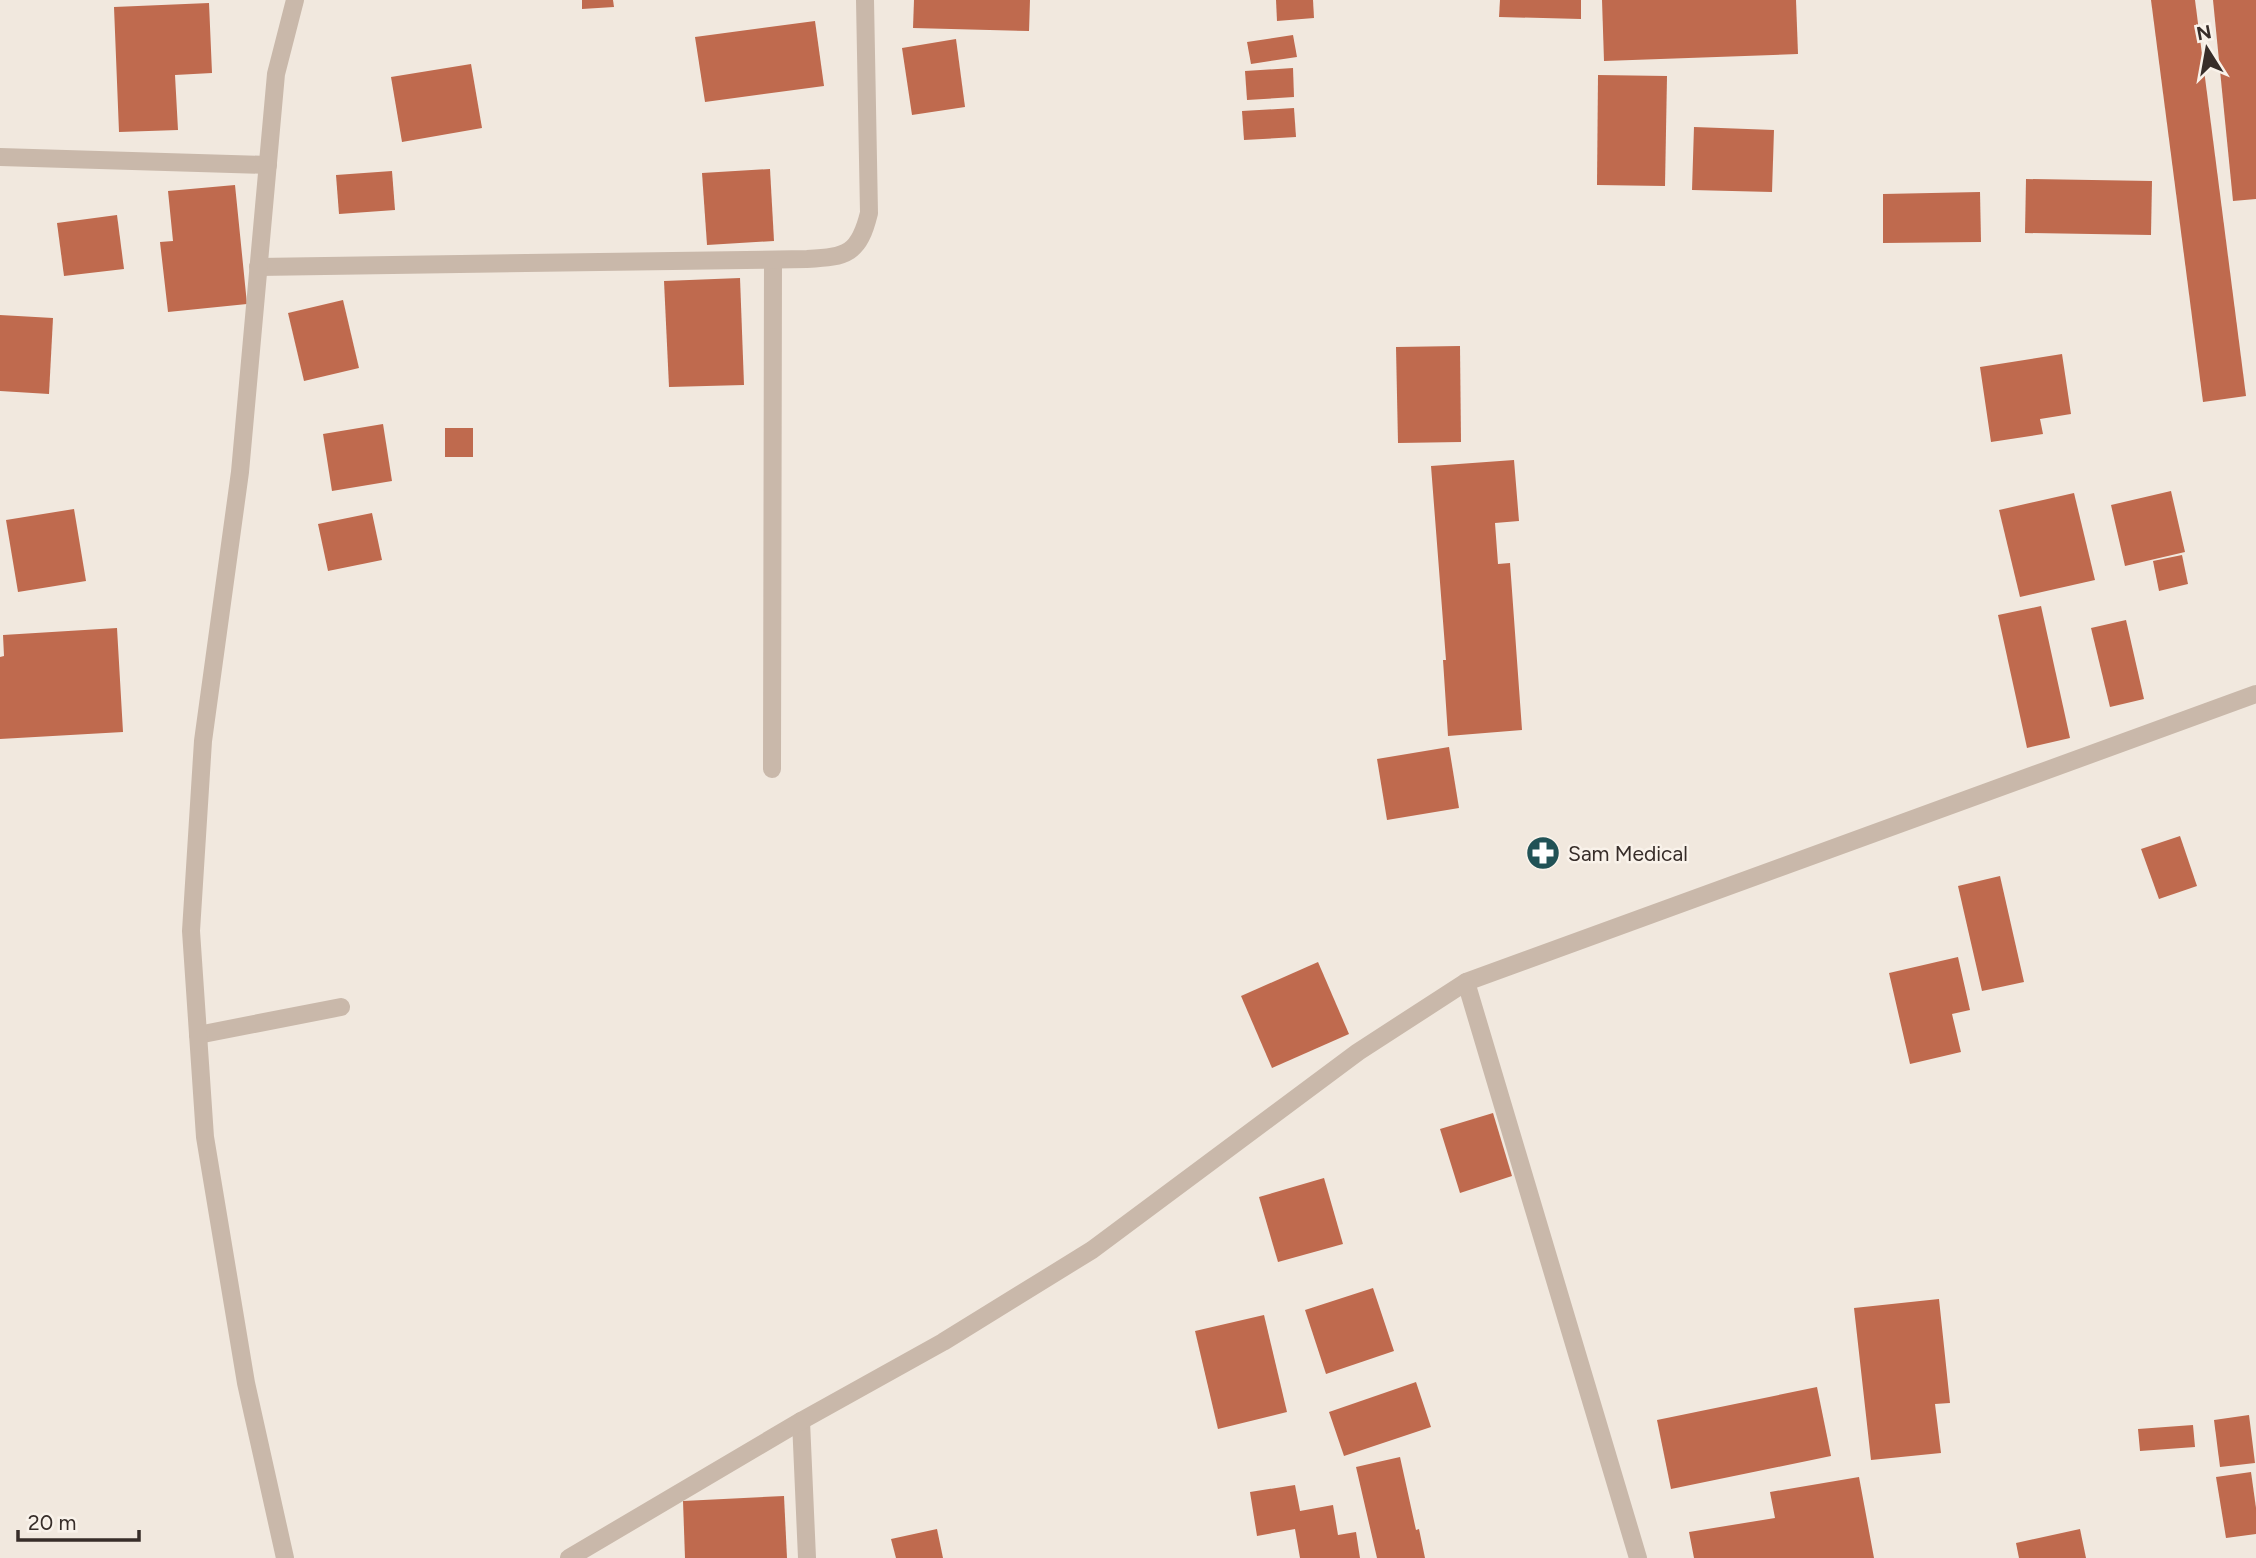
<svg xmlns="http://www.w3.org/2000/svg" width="2256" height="1558" viewBox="0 0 2256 1558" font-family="Figtree,sans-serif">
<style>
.building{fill:#bf6a4e}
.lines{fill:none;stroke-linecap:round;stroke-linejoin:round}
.service{stroke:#c9b8aa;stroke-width:18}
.minor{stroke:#c9b8aa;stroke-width:18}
.tertiary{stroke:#c9b8aa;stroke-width:18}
.labels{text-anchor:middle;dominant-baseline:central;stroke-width:5;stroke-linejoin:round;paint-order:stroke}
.poi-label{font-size:21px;fill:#372d29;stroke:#f9f2ea;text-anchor:start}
</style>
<rect width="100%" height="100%" fill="#f1e8de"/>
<g class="building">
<path d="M582,0H613L614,7L582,9Z"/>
<path d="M914,0H1030L1029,31L913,28Z"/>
<path d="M1276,0H1313L1314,18L1277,21Z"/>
<path d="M1500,0H1581V19L1499,17Z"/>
<path d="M1602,0H1796L1798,54L1604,61Z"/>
<path d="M2151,0H2195L2246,396L2203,402Z"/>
<path d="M2213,0H2256V199L2233,201Z"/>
<path d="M209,3L212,73L175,75L178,130L119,132L114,7Z"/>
<path d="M815,21L824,86L705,102L695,37Z"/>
<path d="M1293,35L1297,57L1251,64L1247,42Z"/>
<path d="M956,39L965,107L912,115L902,48Z"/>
<path d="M471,64L482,128L402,142L391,77Z"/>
<path d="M1293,68L1294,97L1247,100L1245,71Z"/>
<path d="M1598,75L1667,76L1665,186L1597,185Z"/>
<path d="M1294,108L1296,137L1244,140L1242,111Z"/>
<path d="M1694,127L1774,130L1772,192L1692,190Z"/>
<path d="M770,169L774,241L707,245L702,173Z"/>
<path d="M392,171L395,210L339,214L336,175Z"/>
<path d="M2026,179L2152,181L2151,235L2025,233Z"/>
<path d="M235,185L247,304L168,312L160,242L173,241L168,191Z"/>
<path d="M1980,192L1981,242L1883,243V194Z"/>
<path d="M117,215L124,269L64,276L57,223Z"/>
<path d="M740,278L744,385L669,387L664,281Z"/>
<path d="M343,300L359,368L304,381L288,313Z"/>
<path d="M0,315L53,318L49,394L0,391Z"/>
<path d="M1460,346L1461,442L1398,443L1396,347Z"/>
<path d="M2062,354L2071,414L2040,419L2043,434L1991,442L1980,367Z"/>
<path d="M383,424L392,481L332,491L323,434Z"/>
<rect x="445" y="428" width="28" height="29"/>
<path d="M1514,460L1519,521L1495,523L1498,564L1510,563L1522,730L1448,736L1443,660H1446L1431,466Z"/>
<path d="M2171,491L2185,552L2125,566L2111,505Z"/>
<path d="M2074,493L2095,580L2020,597L1999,510Z"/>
<path d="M74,509L86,581L18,592L6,520Z"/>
<path d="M372,513L382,560L328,571L318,524Z"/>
<path d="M2182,555L2188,584L2159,591L2153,561Z"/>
<path d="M2041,606L2070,738L2027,748L1998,615Z"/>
<path d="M2126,620L2144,699L2110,707L2091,628Z"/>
<path d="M117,628L123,732L0,739V657L4,656L3,635Z"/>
<path d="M1449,747L1459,808L1387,820L1377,759Z"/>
<path d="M2180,836L2197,886L2159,899L2141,849Z"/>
<path d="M2000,876L2024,982L1982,991L1958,886Z"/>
<path d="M1958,957L1970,1010L1952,1014L1961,1052L1910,1064L1889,973Z"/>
<path d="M1318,962L1349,1034L1272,1068L1241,996Z"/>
<path d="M1493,1113L1512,1176L1460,1193L1440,1129Z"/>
<path d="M1324,1178L1343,1244L1278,1262L1259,1197Z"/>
<path d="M1373,1288L1394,1351L1326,1374L1305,1310Z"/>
<path d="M1939,1299L1950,1403L1935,1404L1941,1453L1871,1460L1854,1308Z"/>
<path d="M1264,1315L1287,1412L1218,1429L1195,1331Z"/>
<path d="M1416,1382L1431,1427L1344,1456L1329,1412Z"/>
<path d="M1817,1387L1831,1456L1671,1489L1657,1420Z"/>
<path d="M2249,1415L2255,1463L2220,1467L2214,1420Z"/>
<path d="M2193,1425L2195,1447L2140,1451L2138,1429Z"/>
<path d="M1400,1457L1416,1530L1419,1529L1425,1558H1377L1356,1467Z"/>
<path d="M2251,1472L2256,1508V1534L2226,1538L2216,1477Z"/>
<path d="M1859,1477L1874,1558H1694L1689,1532L1775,1518L1770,1492Z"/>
<path d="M1295,1485L1300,1511L1333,1505L1338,1535L1356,1532L1360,1558H1300L1295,1529L1257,1536L1250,1492Z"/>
<path d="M784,1496L787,1558H685L683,1501Z"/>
<path d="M937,1529L943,1558H896L891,1539Z"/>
<path d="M2080,1529L2086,1558H2019L2016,1543Z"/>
</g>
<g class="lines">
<path class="service" d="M772,769L773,260"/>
<g class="minor">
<path d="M0,157L268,165"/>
<path d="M258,267L807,259C847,257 859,254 869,213L865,0"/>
<path d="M1466,982L1638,1558"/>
<path d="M198,1035L341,1007"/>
<path d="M801,1421L807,1558"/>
<path d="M285,1558L246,1383L205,1137L191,931L203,741L240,472L276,74L295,0"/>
</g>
<path class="tertiary" d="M569,1558L801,1421L943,1342L1092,1250L1358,1052L1466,982L2256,694"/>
</g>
<defs>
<g id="pharmacy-disc" transform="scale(1.75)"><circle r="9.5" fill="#215256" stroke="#f9f2ea"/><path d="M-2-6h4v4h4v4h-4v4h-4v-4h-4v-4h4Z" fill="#fff"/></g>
</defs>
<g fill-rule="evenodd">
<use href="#pharmacy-disc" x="1543" y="853"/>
</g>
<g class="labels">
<g class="poi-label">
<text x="1568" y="853">Sam Medical</text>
</g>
</g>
<g transform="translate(2207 49) rotate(349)" stroke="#f9f2ea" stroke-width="5" paint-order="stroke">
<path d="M0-5L12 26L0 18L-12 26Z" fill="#372d29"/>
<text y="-10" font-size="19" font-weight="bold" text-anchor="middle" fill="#372d29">N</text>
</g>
<path d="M18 1530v10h121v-10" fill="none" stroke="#372d29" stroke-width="3.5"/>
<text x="28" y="1530" font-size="21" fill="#372d29" stroke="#f9f2ea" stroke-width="5" paint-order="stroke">20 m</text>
</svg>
